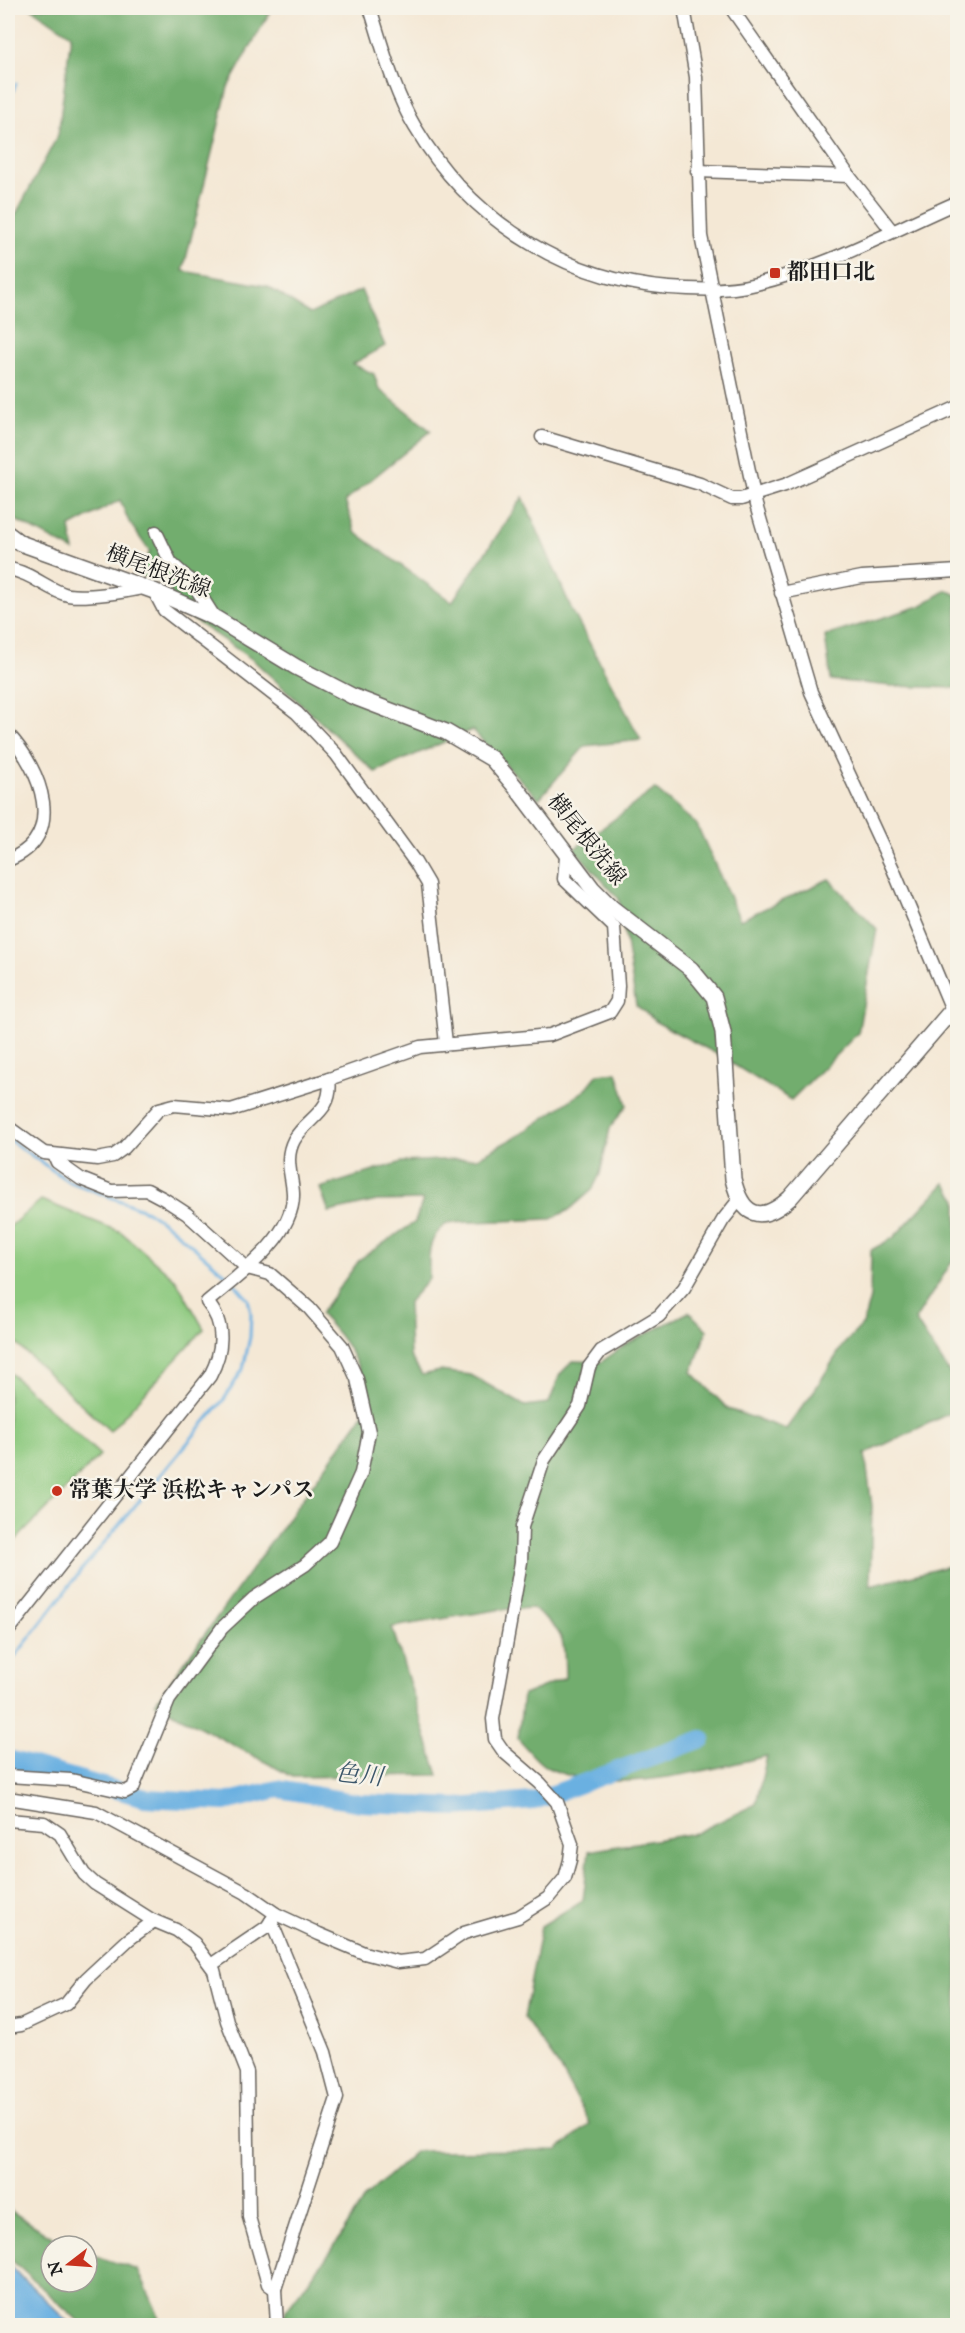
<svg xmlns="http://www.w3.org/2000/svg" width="965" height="2333" viewBox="0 0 965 2333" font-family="'IM FELL English','Noto Serif JP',serif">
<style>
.green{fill:#8dc97f;stroke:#54724e;stroke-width:1.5}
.forest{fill:#72ad6e;stroke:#476445;stroke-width:1.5}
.water{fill:#6bb0e1;stroke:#44667e;stroke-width:1.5}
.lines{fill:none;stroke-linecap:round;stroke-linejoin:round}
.stream{stroke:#6bb0e1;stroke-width:3}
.river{stroke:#6bb0e1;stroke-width:18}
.minor-casing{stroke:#68635d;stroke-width:15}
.major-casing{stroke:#68635d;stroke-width:18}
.minor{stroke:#fff;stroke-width:12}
.major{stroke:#fff;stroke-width:15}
.poi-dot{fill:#c8321e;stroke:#f7f3e8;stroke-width:2}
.labels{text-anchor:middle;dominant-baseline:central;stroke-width:5;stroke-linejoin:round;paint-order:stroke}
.poi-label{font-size:22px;font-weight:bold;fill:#1c1c1c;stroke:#f7f3e8;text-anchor:start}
.street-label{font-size:22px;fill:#1c1c1c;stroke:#f7f3e8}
.water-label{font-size:24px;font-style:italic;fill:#3c576b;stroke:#f7f3e8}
</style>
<rect width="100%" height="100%" fill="#f7f3e8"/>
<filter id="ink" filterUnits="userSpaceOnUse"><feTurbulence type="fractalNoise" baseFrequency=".0167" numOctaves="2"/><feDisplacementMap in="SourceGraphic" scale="12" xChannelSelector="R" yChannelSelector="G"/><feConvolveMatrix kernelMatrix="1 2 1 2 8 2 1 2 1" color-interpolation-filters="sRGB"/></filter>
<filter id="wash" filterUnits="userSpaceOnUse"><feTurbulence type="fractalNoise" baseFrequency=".008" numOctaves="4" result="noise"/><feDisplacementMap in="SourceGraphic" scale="24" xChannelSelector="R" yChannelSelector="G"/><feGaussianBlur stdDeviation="1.35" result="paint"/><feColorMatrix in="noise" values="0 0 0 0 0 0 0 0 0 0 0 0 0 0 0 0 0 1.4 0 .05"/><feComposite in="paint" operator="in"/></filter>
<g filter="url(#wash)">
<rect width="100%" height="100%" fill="#f4e8d5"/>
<g class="green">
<path d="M41,1200L121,1232L176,1280L204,1329L110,1431L8,1336V1228Z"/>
<path d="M8,1371L100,1455L8,1548Z"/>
</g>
<g class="forest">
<path d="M31,8H272L228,87L183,271L267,286L310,314L361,290L385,346L353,364L374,374L379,389L431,431L345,501L355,532L452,602L523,497L572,610L641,740L585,746L539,799L472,730L375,772L253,660L192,619L163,583L136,574L150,552L129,522L120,500L70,527L74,551L8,516V229L58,135L71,35Z"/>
<path d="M947,590L957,595V688L891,686L831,680L825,636L920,606Z"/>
<path d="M655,789L697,825L740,920L829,879L877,929L858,1033L791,1100L715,1053L658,1023L636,1005L619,899L574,849Z"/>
<path d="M617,1072L627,1105L610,1128L600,1174L592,1190L569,1210L551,1219L447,1223C426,1240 429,1254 429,1279L408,1302L410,1356L422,1375L440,1371L471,1375L525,1406L549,1403L560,1374L573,1361L601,1362L627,1344L689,1312L707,1330L692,1372L728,1409L786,1429L816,1388L843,1345L863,1324L870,1298L871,1250L893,1238L945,1183L957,1200V1254L915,1320L956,1383V1410L865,1454L872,1506L870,1586L957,1564V2325H282L286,2310L330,2253L365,2197L416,2151L558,2150L590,2124L560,2068L524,2018L541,1926L583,1900L589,1851L696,1833L756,1804L767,1756C702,1771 612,1797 548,1768C537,1763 527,1748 518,1739L523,1695L565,1678C564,1638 566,1633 532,1608L497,1610L392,1627L438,1775L293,1777L155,1703L370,1405C361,1365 349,1343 320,1314L360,1259L415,1222L423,1200L377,1201L329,1212L320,1188L402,1162L477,1158L521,1134L585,1090L598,1074Z"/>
<path d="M8,2209L66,2246H51V2282H87V2253L138,2270L163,2325H83L8,2257Z"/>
</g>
<path class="water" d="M8,2264L72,2325H8Z"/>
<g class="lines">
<g class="stream">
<path d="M8,103L16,84"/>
<path d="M8,1139L68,1181L147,1211L169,1226L230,1278"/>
<path d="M8,1666L79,1573L225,1398L243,1369L250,1337L251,1313L248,1299L234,1283"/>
</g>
<path class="river" d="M8,1759L145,1798L225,1802L278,1789L361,1803L457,1807L534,1801L702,1739"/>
</g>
</g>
<g filter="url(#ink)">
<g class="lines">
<g class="minor-casing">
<g id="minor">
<path d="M370,8C383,48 393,90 415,127C473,225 574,286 688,289C710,290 734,290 756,284C827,267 891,231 958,202"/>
<path d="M684,8L696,77L701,236L756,505L811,692L893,869L958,1024"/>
<path d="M731,8L849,176L892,231"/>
<path d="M697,171L849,176"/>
<path d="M542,437L700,484L732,499H741L785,485L958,407"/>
<path d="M156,532L171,563L192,582L215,618"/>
<path d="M8,569C31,572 49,591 68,595C86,598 125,592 143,588"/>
<path d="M154,591L164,610L297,713L336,754L415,862L428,884L446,1043"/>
<path d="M781,593L862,577L958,571"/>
<path d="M8,734C41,769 68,837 8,860"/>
<path d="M8,1127L44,1153L97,1159L113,1156L124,1148L159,1109L174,1105L231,1110L329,1079"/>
<path d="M8,1631L210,1376C223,1351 226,1324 207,1302C236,1277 295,1237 293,1193C292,1174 284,1159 294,1140C307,1117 334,1112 329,1079L420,1047L550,1035L610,1012L617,1001L618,986L614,927L564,879L566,857"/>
<path d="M8,1776L71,1780L125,1792L133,1788L169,1700L222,1628L254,1598L305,1565L330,1542L361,1473L369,1432L357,1379L342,1346L309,1308L270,1274L247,1268L187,1214L164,1199L147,1190L111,1191L81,1179L57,1162L54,1155"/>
<path d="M8,1798L96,1812L246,1893L276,1914L319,1934L364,1953L398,1962L425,1959L464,1933L518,1917L548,1898L565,1878L570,1860L572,1844L557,1802L540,1783L504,1752L495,1739L493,1719L521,1562L522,1527L544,1460L580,1406L589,1367L601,1351L659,1316L684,1288L723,1220L738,1201"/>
<path d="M8,1820L44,1823L60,1834L84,1874L95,1884L152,1920L176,1930L194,1943L214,1970L227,2021L247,2072L249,2217L268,2284L275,2289"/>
<path d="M276,1914L271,1921L325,2052L337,2098L275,2289L277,2326"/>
<path d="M211,1965L267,1927L271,1921"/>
<path d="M8,2027L21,2025L66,2004L86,1979L128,1940L154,1921"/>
</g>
</g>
<g class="major-casing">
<path id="major" d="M8,534L20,543L154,591L215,618L296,667L352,696L446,732L492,759L518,790L592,888L612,908L691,969L714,997L723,1032L733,1179C742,1216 760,1225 790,1198L958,1003"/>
</g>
<use href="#minor" class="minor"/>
<use href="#major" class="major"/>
</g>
</g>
<g class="poi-dot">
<rect x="769" y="267" width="12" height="12" rx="3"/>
<circle cx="57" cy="1491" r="6"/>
</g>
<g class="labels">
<g class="poi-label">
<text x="787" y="273">都田口北</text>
<text x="69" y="1491">常葉大学 浜松キャンパス</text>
</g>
<g class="street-label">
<text transform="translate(158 572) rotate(21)">横尾根洗線</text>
<text transform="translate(586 840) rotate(51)">横尾根洗線</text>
</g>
<g class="water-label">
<text transform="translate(359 1776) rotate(6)">色川</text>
</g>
</g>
<rect width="965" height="2333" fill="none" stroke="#f7f3e8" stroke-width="30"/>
<g transform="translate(69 2264) rotate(253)"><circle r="28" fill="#f7f3e8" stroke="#9f9d96" stroke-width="1.5"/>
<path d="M0-4.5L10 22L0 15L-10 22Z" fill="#c8321e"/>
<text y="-9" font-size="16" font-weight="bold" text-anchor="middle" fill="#1c1c1c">N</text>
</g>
</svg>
